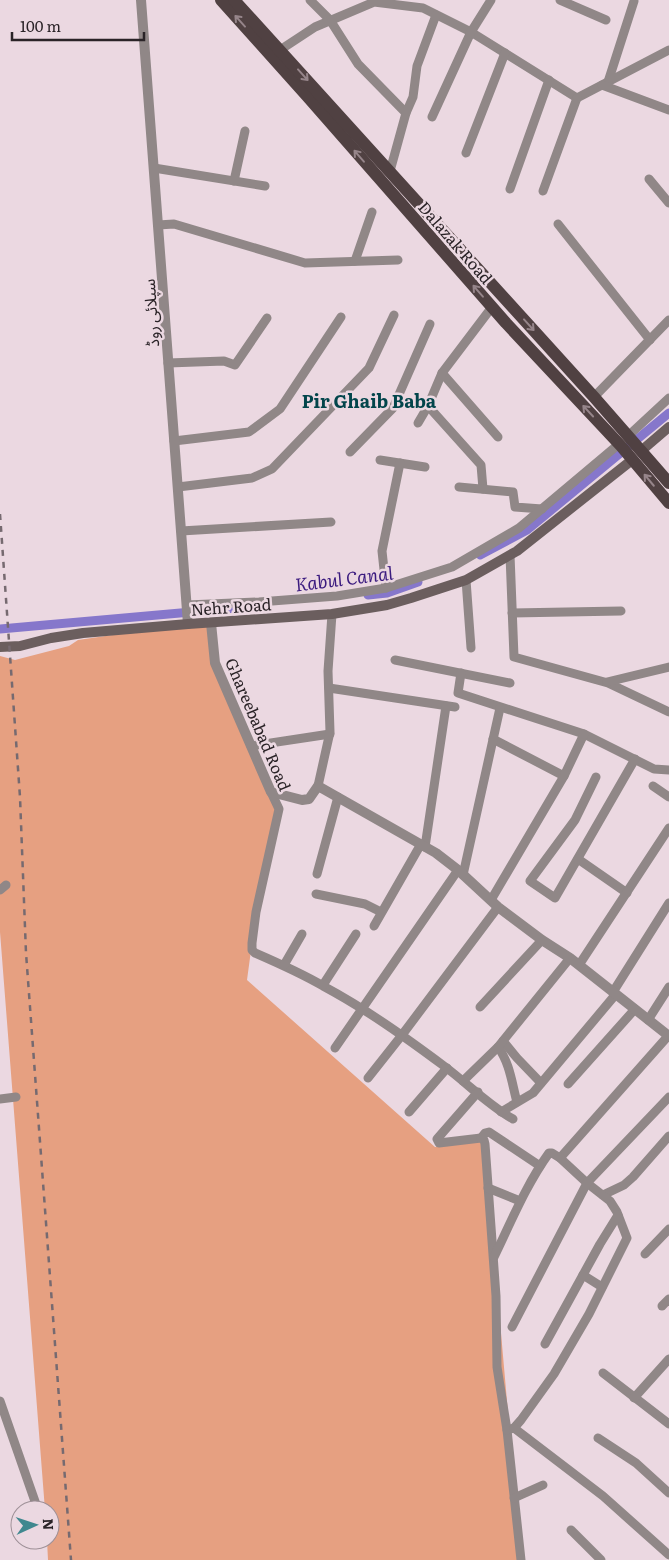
<svg xmlns="http://www.w3.org/2000/svg" width="669" height="1560" viewBox="0 0 669 1560" font-family="Literata,'Noto Sans Arabic',serif">
<style>
.green{fill:#e6a081}
.lines{fill:none;stroke-linecap:round;stroke-linejoin:round}
.canal{stroke:#8677cb;stroke-width:9}
.minor{stroke:#908787;stroke-width:9}
.tertiary{stroke:#908787;stroke-width:10}
.secondary{stroke:#6b5e5e;stroke-width:10}
.primary{stroke:#504142;stroke-width:12}
.rail{stroke:#766a70;stroke-width:2.5;stroke-dasharray:6 6;stroke-linecap:butt}
.oneway{stroke:#96858a}
.labels{text-anchor:middle;dominant-baseline:central;stroke-width:5;stroke-linejoin:round;paint-order:stroke}
.street-label{font-size:16px;fill:#2a2327;stroke:#ebd8e1}
.neighbourhood-label{font-size:18px;font-weight:bold;fill:#02454b;stroke:#ebd8e1}
.water-label{font-size:18px;font-style:italic;fill:#3b1b7f;stroke:#ebd8e1}
</style>
<rect width="100%" height="100%" fill="#ebd8e1"/>
<path class="green" d="M211,623L216,663L279,809L252,943L247,980L435,1147L484,1140L521,1560H48L47,1540H50V1510H45L0,932V656L15,660L69,646L78,640L188,624Z"/>
<g class="lines">
<g class="canal">
<path d="M480,555L527,530L669,413"/>
<path d="M368,595L387,593L418,582"/>
<path d="M0,629L260,606"/>
</g>
<g class="minor">
<path d="M310,0L330,20L358,64L406,113"/>
<path d="M560,0L606,20"/>
<path d="M280,50L315,27L374,2L423,8L471,32L577,98L669,50"/>
<path d="M608,82L634,1"/>
<path d="M602,85L669,110"/>
<path d="M432,117L471,32L491,0"/>
<path d="M466,153L505,53"/>
<path d="M154,168L265,186"/>
<path d="M390,171L406,113L413,97L417,66L436,15"/>
<path d="M649,179L669,203"/>
<path d="M234,181L245,131"/>
<path d="M510,189L549,80"/>
<path d="M543,191L577,98"/>
<path d="M558,224L650,340"/>
<path d="M158,225L174,224L305,263L398,260"/>
<path d="M355,261L372,212"/>
<path d="M168,363L224,361L235,365L267,318"/>
<path d="M442,373L498,437"/>
<path d="M594,397L669,320"/>
<path d="M428,406L481,465L483,489"/>
<path d="M418,423L428,406L442,373L492,307"/>
<path d="M628,436L669,398"/>
<path d="M174,441L249,432L280,409L341,317"/>
<path d="M350,452L393,408L430,324"/>
<path d="M380,460L425,467"/>
<path d="M178,487L252,478L272,469L369,368L394,315"/>
<path d="M459,487L513,492L515,507L542,509"/>
<path d="M181,531L331,522"/>
<path d="M510,555L514,657L608,683L669,712"/>
<path d="M466,580L471,648"/>
<path d="M386,588L382,551L400,463"/>
<path d="M187,605L259,602L337,596L386,588L452,567L519,528L619,444"/>
<path d="M512,613L621,611"/>
<path d="M395,660L510,683"/>
<path d="M461,673L458,693L584,734L654,769L669,770"/>
<path d="M607,682L669,667"/>
<path d="M329,688L455,707"/>
<path d="M493,739L564,776"/>
<path d="M251,746L330,734"/>
<path d="M596,777L575,820L530,881L555,898L635,759"/>
<path d="M318,786L330,732L328,671L332,614"/>
<path d="M653,786L669,797"/>
<path d="M271,792L279,809L256,912L252,943V950L255,953C278,963 301,973 323,986C366,1009 405,1037 444,1066C467,1083 488,1105 513,1119"/>
<path d="M425,847L446,706"/>
<path d="M578,859L627,893"/>
<path d="M317,874L338,797"/>
<path d="M463,875L500,708"/>
<path d="M0,890L6,885"/>
<path d="M316,894L365,904L381,912"/>
<path d="M491,900L564,776L584,734"/>
<path d="M374,926L421,844"/>
<path d="M284,965L302,934"/>
<path d="M579,965L669,828"/>
<path d="M323,985L356,934"/>
<path d="M613,992L669,903"/>
<path d="M480,1007L542,940"/>
<path d="M648,1020L669,987"/>
<path d="M503,1041L517,1058L541,1083"/>
<path d="M498,1047C510,1063 512,1084 517,1102"/>
<path d="M335,1048L458,870"/>
<path d="M368,1078L402,1035L498,907"/>
<path d="M463,1081L498,1047L570,958"/>
<path d="M568,1084L635,1009"/>
<path d="M478,1092L437,1139L439,1143L481,1138L484,1140L485,1144L496,1296L497,1367L507,1430L521,1560"/>
<path d="M0,1099L16,1097"/>
<path d="M409,1112L447,1068"/>
<path d="M501,1112L533,1093L616,994"/>
<path d="M481,1138L485,1133L489,1132L540,1166"/>
<path d="M560,1158L668,1036"/>
<path d="M488,1188L520,1201"/>
<path d="M603,1195L624,1185L633,1177L669,1136"/>
<path d="M645,1254L669,1229"/>
<path d="M494,1257C511,1222 526,1185 549,1153H552L560,1158L587,1183L610,1201L617,1212L627,1238L589,1314L554,1374L521,1420L514,1428L507,1430"/>
<path d="M583,1275L602,1287"/>
<path d="M662,1306L669,1299"/>
<path d="M512,1327L587,1183L669,1097"/>
<path d="M545,1344L600,1244L618,1215"/>
<path d="M603,1373L669,1424"/>
<path d="M634,1398L669,1359"/>
<path d="M0,1401L38,1510"/>
<path d="M514,1428L603,1496L669,1555"/>
<path d="M598,1438L636,1463L669,1493"/>
<path d="M514,1498L543,1485"/>
<path d="M571,1530L601,1560"/>
</g>
<g class="tertiary">
<path d="M141,0L188,624"/>
<path d="M211,623L215,663L271,792L302,800L309,799L318,786L436,853L458,870L498,907L542,940L570,958L669,1036"/>
</g>
<g class="secondary">
<path d="M641,451L669,427"/>
<path d="M0,647L20,646L51,638L83,633L188,624L332,614L387,605L411,598L466,580L517,551L632,460"/>
</g>
<g class="primary">
<path d="M221,0L307,96L506,323L621,446L669,503"/>
<path d="M234,0L594,397L669,483"/>
</g>
<path class="rail" d="M0,514L20,797L26,953L71,1560"/>
</g>
<defs><path id="oneway-shaft" d="M-6 0H5M1.5-3L5.5 0L1.5 3" fill="none" stroke-width="1.6" stroke-linecap="round" stroke-linejoin="round" transform="scale(1.25)"/></defs>
<g class="oneway">
<use href="#oneway-shaft" transform="translate(240 21) rotate(-132)"/>
<use href="#oneway-shaft" transform="translate(303 75) rotate(48)"/>
<use href="#oneway-shaft" transform="translate(359 156) rotate(-131)"/>
<use href="#oneway-shaft" transform="translate(478 291) rotate(-131)"/>
<use href="#oneway-shaft" transform="translate(529 325) rotate(48)"/>
<use href="#oneway-shaft" transform="translate(588 411) rotate(-133)"/>
<use href="#oneway-shaft" transform="translate(649 480) rotate(-130)"/>
</g>
<g class="labels">
<g class="street-label">
<text transform="translate(456 242) rotate(49)">Dalazak Road</text>
<text transform="translate(150 313) rotate(-94)">سپلائی روڈ</text>
<text transform="translate(231 606) rotate(-4)">Nehr Road</text>
<text transform="translate(259 724) rotate(67)">Ghareebabad Road</text>
</g>
<g class="neighbourhood-label">
<text x="369" y="400">Pir Ghaib Baba</text>
</g>
<g class="water-label">
<text transform="translate(344 578) rotate(-7)">Kabul Canal</text>
</g>
</g>
<g transform="translate(35 1525) rotate(87)"><circle r="24" fill="#ebd8e1" stroke="#9e9097"/>
<path d="M0-4L9 19L0 12L-9 19Z" fill="#40888f"/>
<text y="-8" font-size="14" font-weight="bold" text-anchor="middle" fill="#2a2327">N</text>
</g>
<path d="M12 32v8h132v-8" fill="none" stroke="#2a2327" stroke-width="2.5"/>
<text x="20" y="32" font-size="15" fill="#2a2327" stroke="#ebd8e1" stroke-width="4" paint-order="stroke">100 m</text>
</svg>
